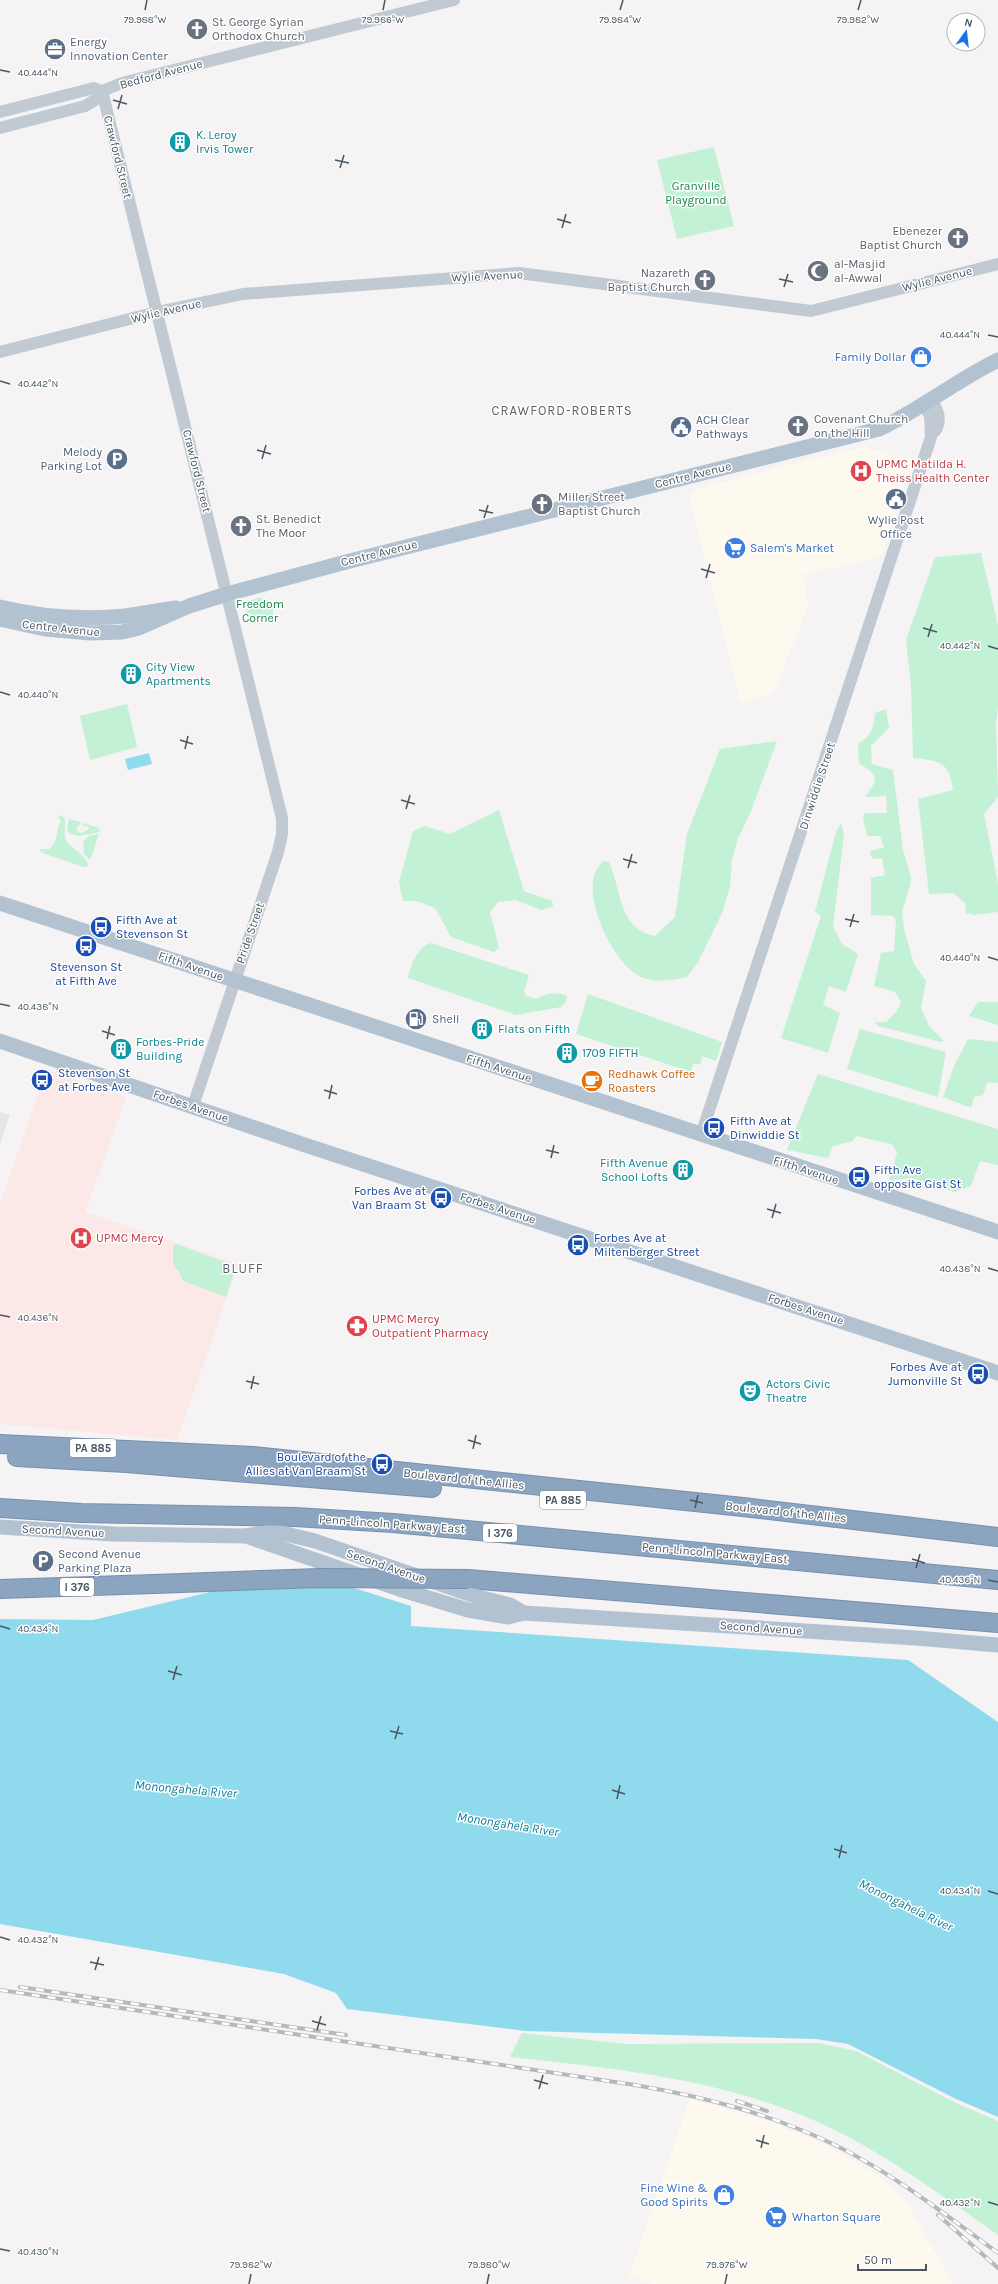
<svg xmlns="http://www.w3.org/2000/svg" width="998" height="2284" viewBox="0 0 998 2284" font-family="Karla,sans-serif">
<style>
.commercial{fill:#fdf9ef}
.education{fill:#e6e4e5}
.medical{fill:#fce8e6}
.green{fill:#c3f1d5}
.water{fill:#90daee}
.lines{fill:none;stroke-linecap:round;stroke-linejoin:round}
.highway-casing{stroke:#7690ad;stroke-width:20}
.minor{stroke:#c1cad2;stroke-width:12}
.major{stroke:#b3c2d1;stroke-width:15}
.highway{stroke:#8ba5c1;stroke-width:18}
.rail-casing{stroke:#b5b8bd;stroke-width:4}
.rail{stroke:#fff;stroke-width:2.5;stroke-dasharray:8;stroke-linecap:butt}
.highway-bridge-casing{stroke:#7690ad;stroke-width:20;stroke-linecap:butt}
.highway-bridge{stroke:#8ba5c1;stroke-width:18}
.ticks{fill:none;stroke:#4a5661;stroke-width:1.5}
.labels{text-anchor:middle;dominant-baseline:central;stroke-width:3;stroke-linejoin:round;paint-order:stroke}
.shield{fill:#fff;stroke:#808990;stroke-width:1}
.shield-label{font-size:11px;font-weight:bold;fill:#4a5661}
.worship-label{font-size:12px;fill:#5b616d;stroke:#fff;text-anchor:start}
.service-label{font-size:12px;fill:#4e5e75;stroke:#fff;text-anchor:start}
.street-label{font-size:12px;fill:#4a5661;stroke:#fff}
.culture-label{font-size:12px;fill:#0d838f;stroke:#fff;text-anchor:start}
.park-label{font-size:12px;fill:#17864f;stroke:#fff}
.shop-label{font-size:12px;fill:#366cbe;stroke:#fff;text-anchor:end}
.health-label{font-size:12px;fill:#be3a42;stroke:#fff;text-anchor:start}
.transit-label{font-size:12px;fill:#164399;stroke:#fff;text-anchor:start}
.food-label{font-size:12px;fill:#c56008;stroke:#fff;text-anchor:start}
.neighbourhood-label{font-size:13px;letter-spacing:1px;fill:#5f6368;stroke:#fff}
.water-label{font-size:13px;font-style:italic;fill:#0c7c9b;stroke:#fff}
.ticks-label{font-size:10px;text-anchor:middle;fill:#4a5661;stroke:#fff;stroke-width:3;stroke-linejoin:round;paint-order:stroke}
</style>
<rect width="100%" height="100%" fill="#f5f3f3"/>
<g class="commercial">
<path d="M866,447L910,461L912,467L882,556L803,575L808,607L775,689L771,693L745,703L740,701L690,499L693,490L806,460Z"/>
<path d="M690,2099L766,2120L819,2142L875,2173L904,2198L953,2284H651L629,2276Z"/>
</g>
<path class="education" d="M0,1112L10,1115L0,1144Z"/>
<path class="medical" d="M47,1070L126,1097L85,1212L238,1264L177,1440L0,1424V1204Z"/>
<g class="green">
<path d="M714,147L734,226L677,239L657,160Z"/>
<path d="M981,553L998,625V708L996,724L998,797L984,814L998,883V912L974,915L966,913L965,903L953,893L929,894L918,799L953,790C949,761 940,761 913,758L911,685L906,640L935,557Z"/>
<circle cx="260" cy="611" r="13"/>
<path d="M127,704L137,747L90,760L80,716Z"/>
<path d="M886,709L889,728L871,746L872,764L893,770L903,850L911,877L910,886L902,912L904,929L914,964L926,981L921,1008L929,1026L944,1041L941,1042L878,1026L874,1022H886L897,1011L901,1002L895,992L874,986L881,953L894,951L896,920L893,916L871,915V878L885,875L882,858L873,859L870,854L871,851L884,847L880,836H867L863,818L865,813H887L886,796L865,797C878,779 880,776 860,764C854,733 863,749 872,729C874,724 874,718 875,713Z"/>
<path d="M777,741L751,811L737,841L732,860L730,887L722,913L698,962L687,977C672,980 655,983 641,977C614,965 582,899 596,871C598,868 601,864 603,861L609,862C621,889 619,930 655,936L675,917L687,834L720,749Z"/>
<path d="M499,810L524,891L552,901L553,907L541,910L516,900L498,902L490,912L499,948L494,952L451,937L435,908L417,901H403L399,882L413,831L425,826L450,834Z"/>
<path d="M57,815L64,817C67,825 62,835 67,842C73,849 89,858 88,866L83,867L40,852L41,849H49C61,839 54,832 61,822Z"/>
<path d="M69,819L81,822L76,830L81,833L88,830L89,827L82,825L83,823L99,828L100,832L79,836L70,834L67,830Z"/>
<path d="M841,823L844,834L833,927L842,944L858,954L846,992L829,986L823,1005L840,1013L828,1053L781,1038L821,916L815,912L836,832Z"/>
<path d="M99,834L90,860L84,854L83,842L89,836Z"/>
<path d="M431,943L529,975L524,991L525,995L536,999C547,993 555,992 567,996L566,1002L561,1007L516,1015L408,978C410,965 418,947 431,943Z"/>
<path d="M588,994L722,1042L716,1061L702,1056L700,1065L694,1063L691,1072L576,1034Z"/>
<path d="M978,1002H998V1025L969,1016Z"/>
<path d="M860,1029L946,1052L938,1097L847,1069Z"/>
<path d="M968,1039L998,1042V1083L987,1082L983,1095L974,1097L971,1108L943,1097L954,1066Z"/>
<path d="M818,1074L998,1129V1165L980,1161L971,1186L955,1192L912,1178L889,1180L897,1153L892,1144L856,1136L853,1141L833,1146L828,1158L787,1150Z"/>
<path d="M176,1244L236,1266L226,1297L183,1281L179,1271L173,1265V1246Z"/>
<path d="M522,2033L627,2044L819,2043L856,2051L956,2103L998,2121V2235C932,2189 867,2139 791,2111C702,2077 604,2067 510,2057Z"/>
</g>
<g class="water">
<path d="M149,753L152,764L128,770L125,759Z"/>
<path d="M264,1579L332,1581L411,1606V1626L908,1660L998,1722V2117L954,2098L848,2044L816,2039L526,2031L347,2009L336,1993L284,1974L0,1924V1619L93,1620Z"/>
</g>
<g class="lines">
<g class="highway-casing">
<g id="highway">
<path d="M0,1444L253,1456L743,1507L998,1537"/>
<path d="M17,1457L126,1463L432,1488"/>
<path d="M0,1508L81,1513L295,1517L393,1523L998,1580"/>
<path d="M468,1579L998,1623"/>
<path d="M0,1589L154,1584"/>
</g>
</g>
<g class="minor">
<path d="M102,91L282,818V834L278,852L193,1106"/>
<path d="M0,112L94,88L102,91"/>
<path d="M0,128L85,106L95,100L102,91L122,83L454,0"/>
<path d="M0,352L157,312L243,294L519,273L811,311L998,264"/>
<path d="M931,398C937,410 943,419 935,431"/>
<path d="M701,1135L931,437L930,416L923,403"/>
</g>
<g class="major">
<path d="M0,607C41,617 83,620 125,616C142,614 159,610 176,608"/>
<path d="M0,619L45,629L90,633L122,632L139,628L189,606L227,594L346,562L879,429C921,409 957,380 998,360"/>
<path d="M0,903L998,1232"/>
<path d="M0,1041L302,1144L998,1373"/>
<path d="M0,1527L114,1534L246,1536L270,1532H278L315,1541L478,1597L510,1605L524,1613"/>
<path d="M246,1536L399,1589L468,1610L508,1617L524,1613L916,1638L998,1645"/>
</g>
<use href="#highway" class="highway"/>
<g class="rail-casing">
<g id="rail">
<path d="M20,1987L346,2035"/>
<path d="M0,1990L635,2085C705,2097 772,2114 837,2146C895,2175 946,2215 998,2253"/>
<path d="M737,2101L767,2111"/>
<path d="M938,2215L998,2268"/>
</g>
</g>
<use href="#rail" class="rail"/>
<g class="highway-bridge-casing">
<path id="highway-bridge" d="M154,1584L319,1578L468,1579"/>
</g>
<use href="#highway-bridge" class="highway-bridge"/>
</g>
<path class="ticks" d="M145,10L147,0M383,10L385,0M620,10L623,0M858,10L861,0M0,70L10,72M113,100L127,104M118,109L122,95M335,160L349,163M340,168L344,155M557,219L571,223M562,228L566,214M779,279L793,282M784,287L788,274M988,335L998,337M0,381L10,384M257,450L271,454M262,459L266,445M479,510L493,513M484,518L488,505M701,569L715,573M706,578L710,564M923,628L937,632M928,637L932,624M988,646L998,649M0,692L10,695M180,740L193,744M185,749L188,736M401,800L415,804M406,809L410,795M623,859L637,863M628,868L632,854M845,919L859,922M850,927L854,914M988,957L998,960M0,1004L10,1006M102,1031L115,1035M107,1039L110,1026M324,1090L337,1094M329,1099L332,1085M546,1150L559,1153M551,1158L554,1145M767,1209L781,1213M772,1218L776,1204M988,1268L998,1271M0,1315L10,1317M246,1381L259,1384M251,1389L254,1376M468,1440L481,1444M473,1449L476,1435M690,1500L703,1503M695,1508L698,1495M912,1559L925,1563M916,1568L920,1554M988,1580L998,1582M0,1626L10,1629M168,1671L182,1675M173,1680L177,1666M390,1731L403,1734M395,1739L399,1726M612,1790L625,1794M617,1799L620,1785M834,1849L847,1853M839,1858L842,1845M988,1891L998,1894M0,1937L10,1940M90,1962L104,1965M95,1970L99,1957M312,2021L326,2025M317,2030L321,2016M534,2080L548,2084M539,2089L543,2075M756,2140L769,2144M761,2148L764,2135M988,2202L998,2205M0,2249L10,2251M249,2284L251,2274M487,2284L489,2274M725,2284L727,2274"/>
<defs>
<g id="church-disc" transform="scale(1.15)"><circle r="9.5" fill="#6b7280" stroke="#fff"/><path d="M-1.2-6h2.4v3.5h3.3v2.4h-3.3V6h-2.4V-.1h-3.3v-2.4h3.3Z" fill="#fff"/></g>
<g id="office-disc" transform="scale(1.15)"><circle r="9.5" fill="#5c6f8a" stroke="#fff"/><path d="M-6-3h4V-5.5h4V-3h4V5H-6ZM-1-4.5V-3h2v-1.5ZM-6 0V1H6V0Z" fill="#fff"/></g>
<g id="building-disc" transform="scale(1.15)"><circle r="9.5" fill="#0f9aa8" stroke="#fff"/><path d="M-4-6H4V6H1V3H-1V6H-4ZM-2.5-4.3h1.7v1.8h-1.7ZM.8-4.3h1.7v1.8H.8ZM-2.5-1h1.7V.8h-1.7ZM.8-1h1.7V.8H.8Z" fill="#fff"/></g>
<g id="mosque-disc" transform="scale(1.15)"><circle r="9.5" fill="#6b7280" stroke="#fff"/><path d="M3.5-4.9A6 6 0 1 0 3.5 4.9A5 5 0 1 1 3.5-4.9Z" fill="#fff"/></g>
<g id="shop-disc" transform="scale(1.15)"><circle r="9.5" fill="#3f7fe0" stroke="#fff"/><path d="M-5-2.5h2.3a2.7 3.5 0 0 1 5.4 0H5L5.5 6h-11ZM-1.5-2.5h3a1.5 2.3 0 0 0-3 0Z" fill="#fff"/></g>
<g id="civic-disc" transform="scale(1.15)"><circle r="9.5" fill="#5c6f8a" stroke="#fff"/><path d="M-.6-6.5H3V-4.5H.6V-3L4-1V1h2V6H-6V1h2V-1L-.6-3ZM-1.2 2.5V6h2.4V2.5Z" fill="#fff"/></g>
<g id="parking-disc" transform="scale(1.15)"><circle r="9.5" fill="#5c6f8a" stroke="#fff"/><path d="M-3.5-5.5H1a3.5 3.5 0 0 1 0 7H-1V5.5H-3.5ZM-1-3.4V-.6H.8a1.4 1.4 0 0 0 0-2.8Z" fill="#fff"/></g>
<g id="hospital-disc" transform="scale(1.15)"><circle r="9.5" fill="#e0444e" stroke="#fff"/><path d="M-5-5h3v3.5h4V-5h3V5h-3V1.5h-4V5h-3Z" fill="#fff"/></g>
<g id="supermarket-disc" transform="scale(1.15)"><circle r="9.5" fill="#3f7fe0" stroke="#fff"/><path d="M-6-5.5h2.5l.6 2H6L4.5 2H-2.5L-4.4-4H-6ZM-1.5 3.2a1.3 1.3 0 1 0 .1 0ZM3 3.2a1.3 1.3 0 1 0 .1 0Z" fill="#fff"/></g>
<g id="bus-disc" transform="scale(1.15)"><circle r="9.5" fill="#1a4fb4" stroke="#fff"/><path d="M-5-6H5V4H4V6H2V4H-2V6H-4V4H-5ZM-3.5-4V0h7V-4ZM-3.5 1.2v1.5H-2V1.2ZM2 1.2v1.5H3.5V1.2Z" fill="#fff"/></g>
<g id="fuel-disc" transform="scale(1.15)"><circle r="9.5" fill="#5c6f8a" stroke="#fff"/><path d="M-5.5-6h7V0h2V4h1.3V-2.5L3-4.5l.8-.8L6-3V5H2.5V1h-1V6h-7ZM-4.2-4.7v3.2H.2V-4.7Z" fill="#fff"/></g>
<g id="cafe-disc" transform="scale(1.15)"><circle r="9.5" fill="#e8710a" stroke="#fff"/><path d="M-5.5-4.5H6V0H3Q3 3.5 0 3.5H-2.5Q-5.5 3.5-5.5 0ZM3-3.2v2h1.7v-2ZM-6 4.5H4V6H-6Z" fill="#fff"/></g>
<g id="pharmacy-disc" transform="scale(1.15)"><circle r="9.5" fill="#e0444e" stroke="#fff"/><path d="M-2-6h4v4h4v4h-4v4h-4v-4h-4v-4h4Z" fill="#fff"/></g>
<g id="theatre-disc" transform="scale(1.15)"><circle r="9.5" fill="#0f9aa8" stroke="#fff"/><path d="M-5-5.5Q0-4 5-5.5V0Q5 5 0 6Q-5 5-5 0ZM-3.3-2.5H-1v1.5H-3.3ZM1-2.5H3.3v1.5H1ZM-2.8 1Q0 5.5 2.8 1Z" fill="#fff"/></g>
</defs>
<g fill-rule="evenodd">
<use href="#church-disc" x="197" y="29"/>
<use href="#office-disc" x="55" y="49"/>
<use href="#building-disc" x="180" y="142"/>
<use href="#church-disc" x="958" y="238"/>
<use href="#mosque-disc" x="818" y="271"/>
<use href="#church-disc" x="705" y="280"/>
<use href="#shop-disc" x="921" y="357"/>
<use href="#church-disc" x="798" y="426"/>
<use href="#civic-disc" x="681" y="427"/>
<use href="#parking-disc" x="117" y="459"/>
<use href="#hospital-disc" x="861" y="471"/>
<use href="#civic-disc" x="896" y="499"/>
<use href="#church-disc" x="542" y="504"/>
<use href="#church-disc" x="241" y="526"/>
<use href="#supermarket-disc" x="735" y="548"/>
<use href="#building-disc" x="131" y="674"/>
<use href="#bus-disc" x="101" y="927"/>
<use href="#bus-disc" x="86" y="946"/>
<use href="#fuel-disc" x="416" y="1019"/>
<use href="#building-disc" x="482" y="1029"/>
<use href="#building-disc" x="121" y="1049"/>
<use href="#building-disc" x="567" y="1053"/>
<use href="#bus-disc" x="42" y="1080"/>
<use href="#cafe-disc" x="592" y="1081"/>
<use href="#bus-disc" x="714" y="1128"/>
<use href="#building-disc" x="683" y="1170"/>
<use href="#bus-disc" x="859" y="1177"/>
<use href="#bus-disc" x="441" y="1198"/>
<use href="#hospital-disc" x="81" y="1238"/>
<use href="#bus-disc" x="578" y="1245"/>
<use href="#pharmacy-disc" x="357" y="1326"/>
<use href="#bus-disc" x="978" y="1374"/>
<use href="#theatre-disc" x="750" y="1391"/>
<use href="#bus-disc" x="382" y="1464"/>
<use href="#parking-disc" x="43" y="1561"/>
<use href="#shop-disc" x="724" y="2195"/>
<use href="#supermarket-disc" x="776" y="2217"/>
</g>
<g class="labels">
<g class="shield">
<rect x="70" y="1439" width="46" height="18" rx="3"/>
<rect x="540" y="1491" width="46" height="18" rx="3"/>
<rect x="483" y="1524" width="34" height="18" rx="3"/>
<rect x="60" y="1578" width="34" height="18" rx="3"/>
</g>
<g class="shield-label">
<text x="93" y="1448">PA 885</text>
<text x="563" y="1500">PA 885</text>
<text x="500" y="1533">I 376</text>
<text x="77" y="1587">I 376</text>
</g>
<g class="worship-label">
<text x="212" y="22">St. George Syrian<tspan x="212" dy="14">Orthodox Church</tspan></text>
<text x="942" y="231" text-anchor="end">Ebenezer<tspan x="942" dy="14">Baptist Church</tspan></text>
<text x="834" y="264">al-Masjid<tspan x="834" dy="14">al-Awwal</tspan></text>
<text x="690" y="273" text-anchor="end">Nazareth<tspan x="690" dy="14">Baptist Church</tspan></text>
<text x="814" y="419">Covenant Church<tspan x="814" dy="14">on the Hill</tspan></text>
<text x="558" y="497">Miller Street<tspan x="558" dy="14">Baptist Church</tspan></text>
<text x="256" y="519">St. Benedict<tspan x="256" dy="14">The Moor</tspan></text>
</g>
<g class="service-label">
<text x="70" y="42">Energy<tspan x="70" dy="14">Innovation Center</tspan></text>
<text x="696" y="420">ACH Clear<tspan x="696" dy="14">Pathways</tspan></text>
<text x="102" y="452" text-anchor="end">Melody<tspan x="102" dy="14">Parking Lot</tspan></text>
<text x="896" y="520" text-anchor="middle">Wylie Post<tspan x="896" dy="14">Office</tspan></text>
<text x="432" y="1019">Shell</text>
<text x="58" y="1554">Second Avenue<tspan x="58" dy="14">Parking Plaza</tspan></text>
</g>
<g class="street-label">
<text transform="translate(161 74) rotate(-15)">Bedford Avenue</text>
<text transform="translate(118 157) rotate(76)">Crawford Street</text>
<text transform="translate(487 276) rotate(-3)">Wylie Avenue</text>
<text transform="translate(937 279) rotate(-14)">Wylie Avenue</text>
<text transform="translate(166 311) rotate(-13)">Wylie Avenue</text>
<text transform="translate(197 471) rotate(76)">Crawford Street</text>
<text transform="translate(693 475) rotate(-14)">Centre Avenue</text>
<text transform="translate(379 553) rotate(-14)">Centre Avenue</text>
<text transform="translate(61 628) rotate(6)">Centre Avenue</text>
<text transform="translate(817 786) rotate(-72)">Dinwiddie Street</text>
<text transform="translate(250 933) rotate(-71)">Pride Street</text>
<text transform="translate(191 966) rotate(19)">Fifth Avenue</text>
<text transform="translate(499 1068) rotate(18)">Fifth Avenue</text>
<text transform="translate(191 1106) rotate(19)">Forbes Avenue</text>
<text transform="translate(806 1170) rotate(18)">Fifth Avenue</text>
<text transform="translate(498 1208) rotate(18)">Forbes Avenue</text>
<text transform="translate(806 1309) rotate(18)">Forbes Avenue</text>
<text transform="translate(464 1479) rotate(6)">Boulevard of the Allies</text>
<text transform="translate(786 1512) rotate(6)">Boulevard of the Allies</text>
<text transform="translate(392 1524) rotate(4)">Penn-Lincoln Parkway East</text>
<text transform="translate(63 1531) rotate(3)">Second Avenue</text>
<text transform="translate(715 1553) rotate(5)">Penn-Lincoln Parkway East</text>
<text transform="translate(386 1566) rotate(19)">Second Avenue</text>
<text transform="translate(761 1628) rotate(4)">Second Avenue</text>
</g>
<g class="culture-label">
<text x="196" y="135">K. Leroy<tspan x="196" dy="14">Irvis Tower</tspan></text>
<text x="146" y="667">City View<tspan x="146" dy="14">Apartments</tspan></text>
<text x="498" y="1029">Flats on Fifth</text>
<text x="136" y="1042">Forbes-Pride<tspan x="136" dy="14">Building</tspan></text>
<text x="582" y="1053">1709 FIFTH</text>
<text x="668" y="1163" text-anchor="end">Fifth Avenue<tspan x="668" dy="14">School Lofts</tspan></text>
<text x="766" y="1384">Actors Civic<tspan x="766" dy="14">Theatre</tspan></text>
</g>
<g class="park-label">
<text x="696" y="186">Granville<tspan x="696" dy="14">Playground</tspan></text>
<text x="260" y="604">Freedom<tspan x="260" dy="14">Corner</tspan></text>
</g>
<g class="shop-label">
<text x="906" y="357">Family Dollar</text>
<text x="750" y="548" text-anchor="start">Salem's Market</text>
<text x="708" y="2188">Fine Wine &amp;<tspan x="708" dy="14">Good Spirits</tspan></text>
<text x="792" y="2217" text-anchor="start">Wharton Square</text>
</g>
<g class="health-label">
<text x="876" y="464">UPMC Matilda H.<tspan x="876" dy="14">Theiss Health Center</tspan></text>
<text x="96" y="1238">UPMC Mercy</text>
<text x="372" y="1319">UPMC Mercy<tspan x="372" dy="14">Outpatient Pharmacy</tspan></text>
</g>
<g class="transit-label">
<text x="116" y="920">Fifth Ave at<tspan x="116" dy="14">Stevenson St</tspan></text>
<text x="86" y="967" text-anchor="middle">Stevenson St<tspan x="86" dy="14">at Fifth Ave</tspan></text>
<text x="58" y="1073">Stevenson St<tspan x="58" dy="14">at Forbes Ave</tspan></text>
<text x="730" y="1121">Fifth Ave at<tspan x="730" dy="14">Dinwiddie St</tspan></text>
<text x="874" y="1170">Fifth Ave<tspan x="874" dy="14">opposite Gist St</tspan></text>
<text x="426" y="1191" text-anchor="end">Forbes Ave at<tspan x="426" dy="14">Van Braam St</tspan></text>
<text x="594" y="1238">Forbes Ave at<tspan x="594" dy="14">Miltenberger Street</tspan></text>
<text x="962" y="1367" text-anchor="end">Forbes Ave at<tspan x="962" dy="14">Jumonville St</tspan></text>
<text x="366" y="1457" text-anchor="end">Boulevard of the<tspan x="366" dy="14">Allies at Van Braam St</tspan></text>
</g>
<g class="food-label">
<text x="608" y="1074">Redhawk Coffee<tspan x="608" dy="14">Roasters</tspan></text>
</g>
<g class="neighbourhood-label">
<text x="562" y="410">CRAWFORD-ROBERTS</text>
<text x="243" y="1268">BLUFF</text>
</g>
<g class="water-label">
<text transform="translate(186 1789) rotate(5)">Monongahela River</text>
<text transform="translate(508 1824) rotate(9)">Monongahela River</text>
<text transform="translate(906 1905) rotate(26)">Monongahela River</text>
</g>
</g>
<g class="ticks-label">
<text x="145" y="23">79.988°W</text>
<text x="383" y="23">79.986°W</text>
<text x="620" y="23">79.984°W</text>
<text x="858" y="23">79.982°W</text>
<text x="38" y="76">40.444°N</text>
<text x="960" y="338">40.444°N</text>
<text x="38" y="387">40.442°N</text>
<text x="960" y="649">40.442°N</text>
<text x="38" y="698">40.440°N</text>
<text x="960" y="961">40.440°N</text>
<text x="38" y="1010">40.438°N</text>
<text x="960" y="1272">40.438°N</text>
<text x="38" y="1321">40.436°N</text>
<text x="960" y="1583">40.436°N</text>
<text x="38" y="1632">40.434°N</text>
<text x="960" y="1894">40.434°N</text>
<text x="38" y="1943">40.432°N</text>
<text x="960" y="2206">40.432°N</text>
<text x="38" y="2255">40.430°N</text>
<text x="251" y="2268">79.982°W</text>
<text x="489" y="2268">79.980°W</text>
<text x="727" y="2268">79.978°W</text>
</g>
<g transform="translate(966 32) rotate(15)"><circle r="19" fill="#ffffff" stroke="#b7bbc0"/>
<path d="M0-3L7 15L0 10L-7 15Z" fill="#1a73e8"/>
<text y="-6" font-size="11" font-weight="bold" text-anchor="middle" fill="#4a5661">N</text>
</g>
<path d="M858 2264v6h68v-6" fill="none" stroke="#4a5661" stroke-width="2"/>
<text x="864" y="2264" font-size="12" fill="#4a5661" stroke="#ffffff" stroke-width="3" paint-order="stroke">50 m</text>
</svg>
